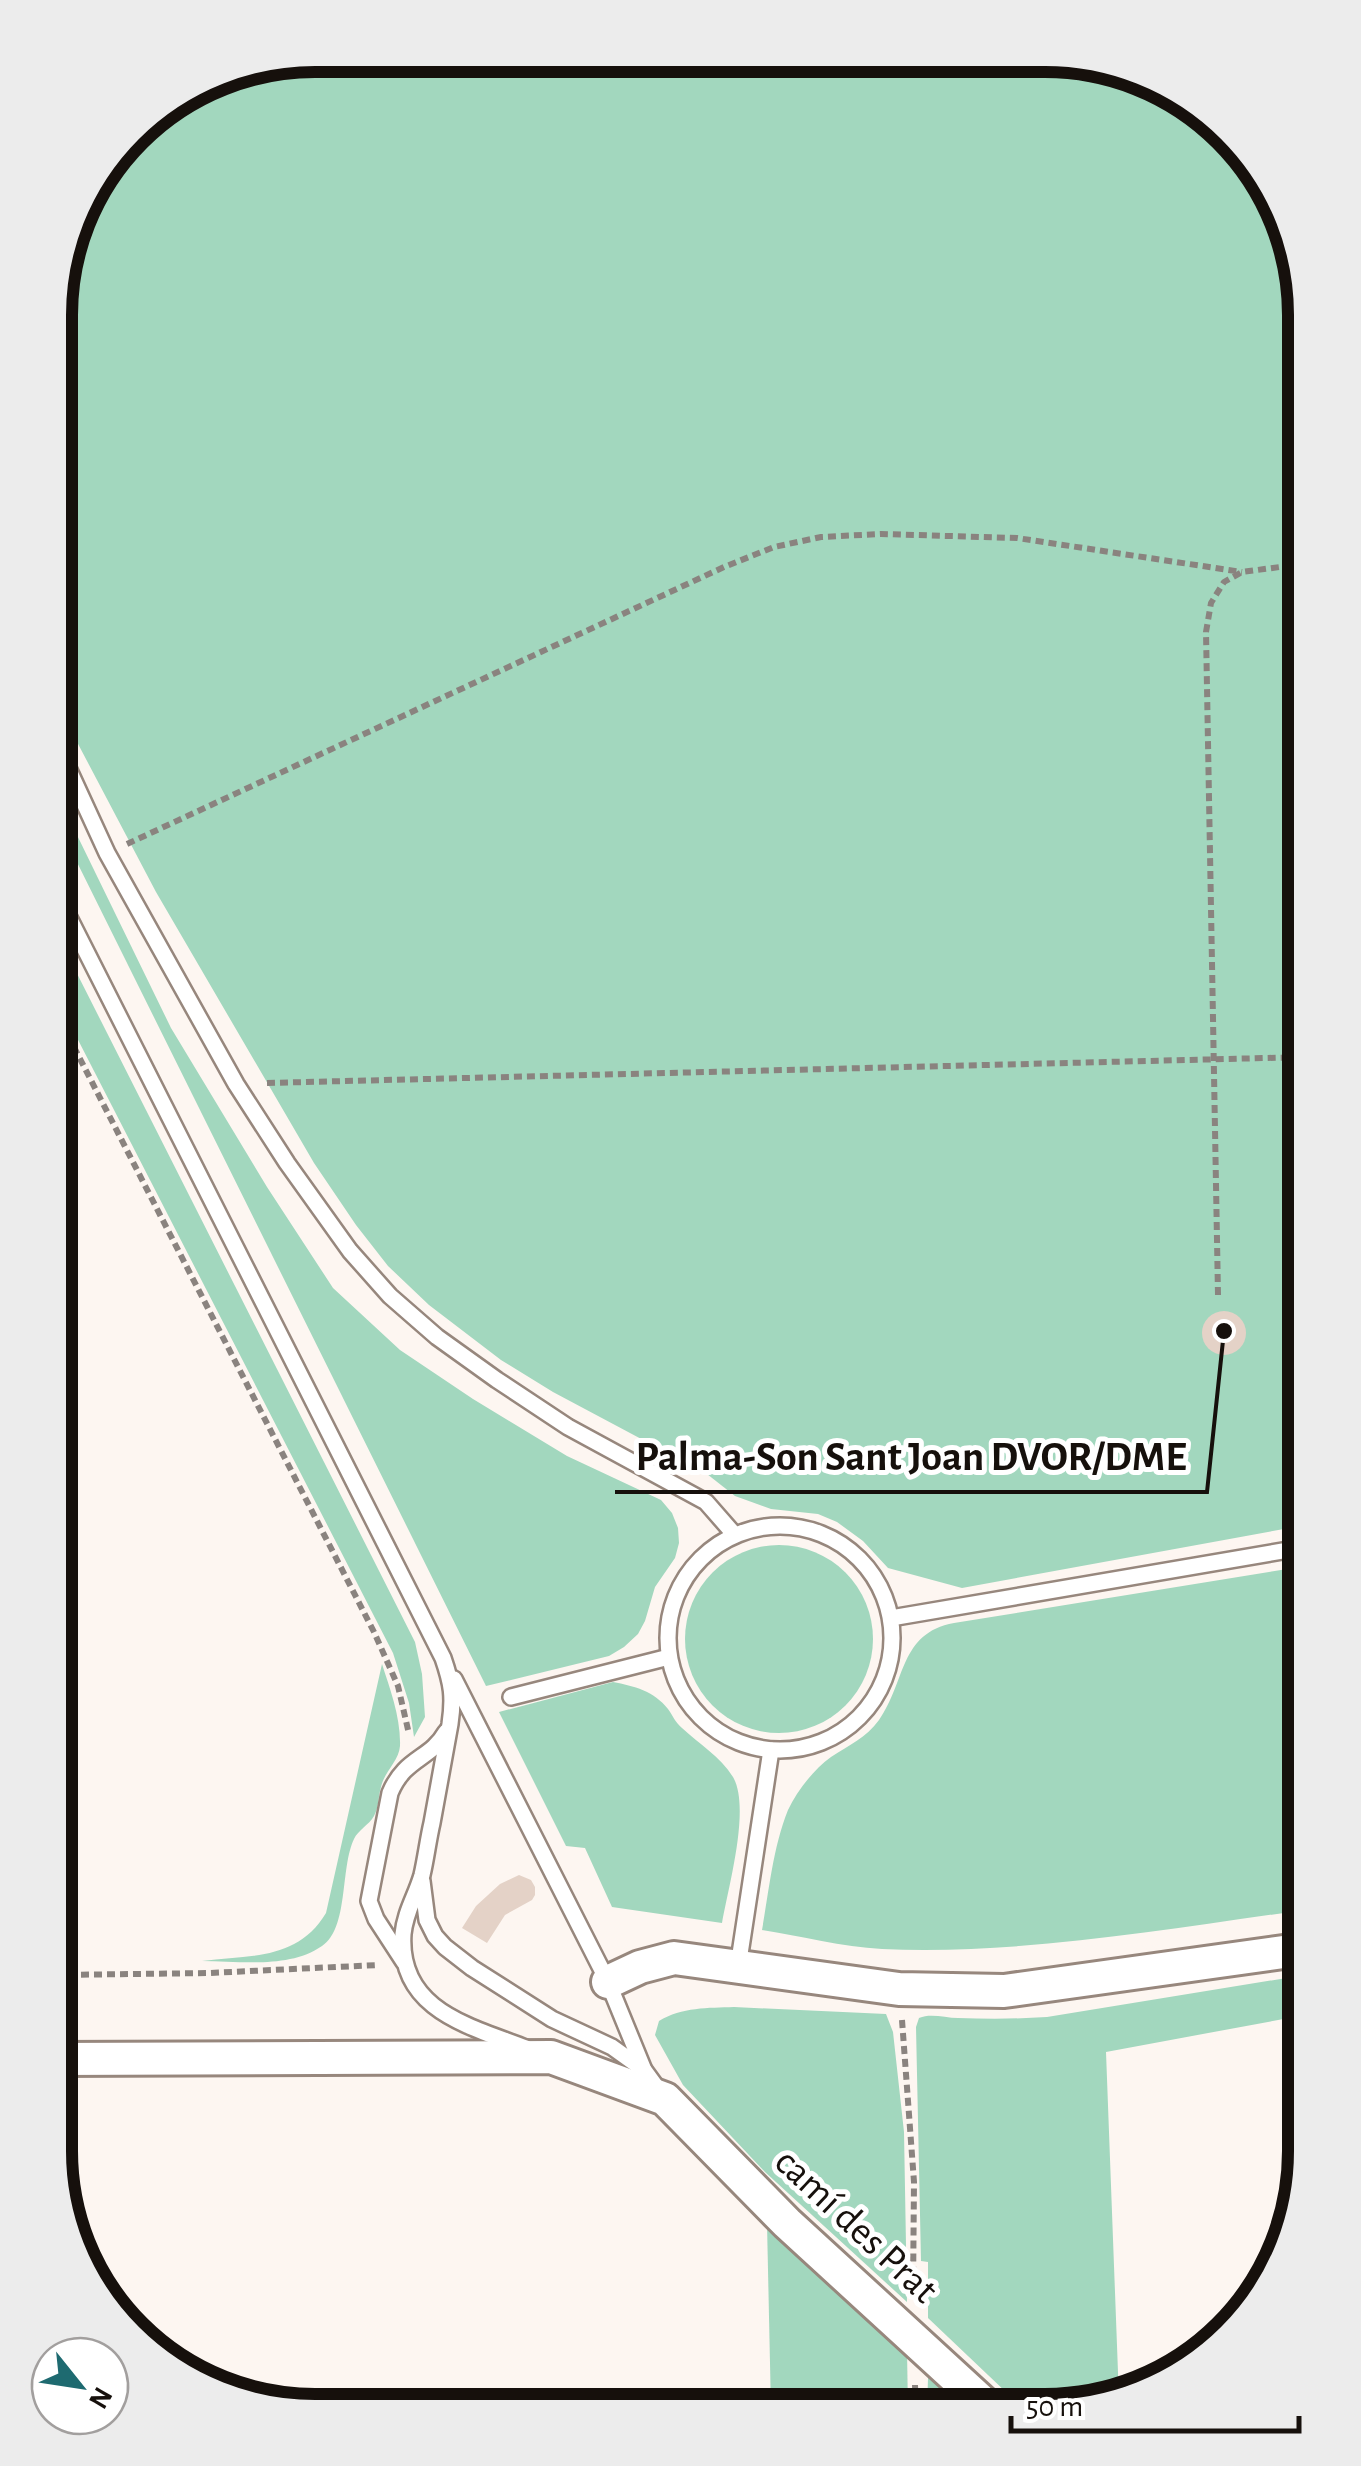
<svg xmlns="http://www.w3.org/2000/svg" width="1361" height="2466" viewBox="0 0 1361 2466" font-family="'Alegreya Sans',sans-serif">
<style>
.green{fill:#a2d7be}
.building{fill:#e4d2c7}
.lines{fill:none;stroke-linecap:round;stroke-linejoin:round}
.service-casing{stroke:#97877d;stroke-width:20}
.minor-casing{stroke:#97877d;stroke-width:38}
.path{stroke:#8a837f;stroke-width:6;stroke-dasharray:8 5;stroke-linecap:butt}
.service{stroke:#fff;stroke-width:15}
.minor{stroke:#fff;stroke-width:32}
.labels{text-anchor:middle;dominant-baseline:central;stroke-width:10;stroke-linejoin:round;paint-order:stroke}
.street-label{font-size:40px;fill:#16100c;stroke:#fff}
.rim{fill:none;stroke:#16100c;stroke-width:12}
.leader{fill:none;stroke:#16100c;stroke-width:4}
.callout-dot{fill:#16100c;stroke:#fff;stroke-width:4}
.callout-label{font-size:42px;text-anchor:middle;font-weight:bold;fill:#16100c;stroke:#fff;stroke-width:10;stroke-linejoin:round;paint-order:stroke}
</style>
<rect width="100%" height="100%" fill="#fdf6f1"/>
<g class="green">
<path d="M316,55L1096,60L1217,119L1292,231L1306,316V1525L962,1588L888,1568L863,1541L837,1522L818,1514L771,1509L735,1496L707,1474L553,1392L501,1360L429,1305L388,1266L356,1225L314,1163L156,892L57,704V282L82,200L143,120L216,75Z"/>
<path d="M57,794L171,1028L267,1187L333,1288L400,1350L473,1399L567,1456L661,1500L672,1513L678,1528L679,1543L675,1558L655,1587L645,1621L638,1634L624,1647L609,1656L486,1686L57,822Z"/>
<path d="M56,932L415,1642L422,1674L425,1717L414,1737L409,1703L393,1653L56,997Z"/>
<circle cx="779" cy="1639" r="94"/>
<path d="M1306,1566L1305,1910C1166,1929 1023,1955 882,1949C842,1947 801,1936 762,1930C769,1891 773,1847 788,1810C797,1791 814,1769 831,1757C849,1745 866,1738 879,1720C906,1682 899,1633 954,1623Z"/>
<path d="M382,1664C390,1689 401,1718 400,1746C399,1761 384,1772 381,1787C378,1797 379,1807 374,1816C369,1825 358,1830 354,1839C340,1868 349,1928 322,1946C289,1969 240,1961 202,1961C251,1955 298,1960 326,1913Z"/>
<path d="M613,1682C634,1686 654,1691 668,1709C673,1716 675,1722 682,1728C699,1744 720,1756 733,1777C751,1808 728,1888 722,1923L612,1907L585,1848L566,1846L499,1712Z"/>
<path d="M1305,1975V2015L1106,2052L1119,2399L1045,2411H1026L928,2318V2262L921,2261L916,2027L919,2018C931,2013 945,2018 958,2018C988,2019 1017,2019 1047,2017Z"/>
<path d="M734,2007L886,2014L893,2032L904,2132L907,2302L765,2172L683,2085L655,2035L659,2021C682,2007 708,2008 734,2007Z"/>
<path d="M767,2223L907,2350L908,2411L771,2410Z"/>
<path d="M931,2375L969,2411H927L928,2378Z"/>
</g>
<g class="building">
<circle cx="1224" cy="1333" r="22"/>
<path d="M519,1875L531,1880L535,1887V1895L532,1900L505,1915L487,1943L462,1928L476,1906L500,1884Z"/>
</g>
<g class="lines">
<g class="service-casing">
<g id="service">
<path d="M57,744L107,853L236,1084L287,1163L350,1251L390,1296L437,1337L497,1380L568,1427L706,1502L734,1534"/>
<path d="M56,892L443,1658C452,1684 454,1697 450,1724C444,1757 438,1790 432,1823C428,1840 426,1858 422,1875C416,1896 405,1912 403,1934C398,2010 469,2026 526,2048"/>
<circle cx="780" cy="1638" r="112"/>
<path d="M891,1618L1306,1547"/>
<path d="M454,1679L608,1982L644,2070L660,2092"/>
<path d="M511,1697L669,1657"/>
<path d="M422,1881L427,1920L435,1936L445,1947L472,1968L552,2019L612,2047L644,2070"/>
<path d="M404,1962L376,1919L369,1901L390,1793C405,1757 430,1760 446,1732"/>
<path d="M738,1967L771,1750"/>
</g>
</g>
<g class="minor-casing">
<g id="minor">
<path d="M608,1982L640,1967L674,1958L899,1989L1004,1991L1305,1949"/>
<path d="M55,2059L551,2057L665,2099L787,2223L992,2411"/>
</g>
</g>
<g class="path">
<path d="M127,844L724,567L774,547L821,537L881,534L1017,538L1242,572"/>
<path d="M56,1012L374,1632L398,1686L409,1734"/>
<path d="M267,1083L1306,1057"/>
<path d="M1218,1295L1206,632L1211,603L1224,582L1242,572L1280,567L1306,556"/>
<path d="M55,1975L209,1973L378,1965"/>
<path d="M902,2020L914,2182L913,2292"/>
<path d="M915,2385L916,2411"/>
</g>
<use href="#service" class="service"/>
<use href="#minor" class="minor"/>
</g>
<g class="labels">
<g class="street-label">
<text transform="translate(856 2226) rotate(43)">camí des Prat</text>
</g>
</g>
<path d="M0 0H1361V2466H0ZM315 72H1045A243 243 0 0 1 1288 315V2151A243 243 0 0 1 1045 2394H315A243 243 0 0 1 72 2151V315A243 243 0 0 1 315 72Z" fill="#ececec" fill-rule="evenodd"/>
<path class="rim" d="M315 72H1045A243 243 0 0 1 1288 315V2151A243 243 0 0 1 1045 2394H315A243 243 0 0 1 72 2151V315A243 243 0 0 1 315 72Z"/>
<path class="leader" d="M1224 1331L1207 1492H615"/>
<circle class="callout-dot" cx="1224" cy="1331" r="10"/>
<g class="callout-label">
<text x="911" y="1470">Palma-Son Sant Joan DVOR/DME</text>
</g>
<g transform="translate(80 2386) rotate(120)"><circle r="48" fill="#ffffff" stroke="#a29f9e" stroke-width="2.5"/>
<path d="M0-8L18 38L0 25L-18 38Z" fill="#1e6a70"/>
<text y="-15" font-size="28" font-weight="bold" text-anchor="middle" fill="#16100c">N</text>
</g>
<path d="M1011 2416v15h288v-15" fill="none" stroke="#16100c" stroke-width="5"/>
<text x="1026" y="2416" font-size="30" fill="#16100c" stroke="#ffffff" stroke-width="8" paint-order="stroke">50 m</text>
</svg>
